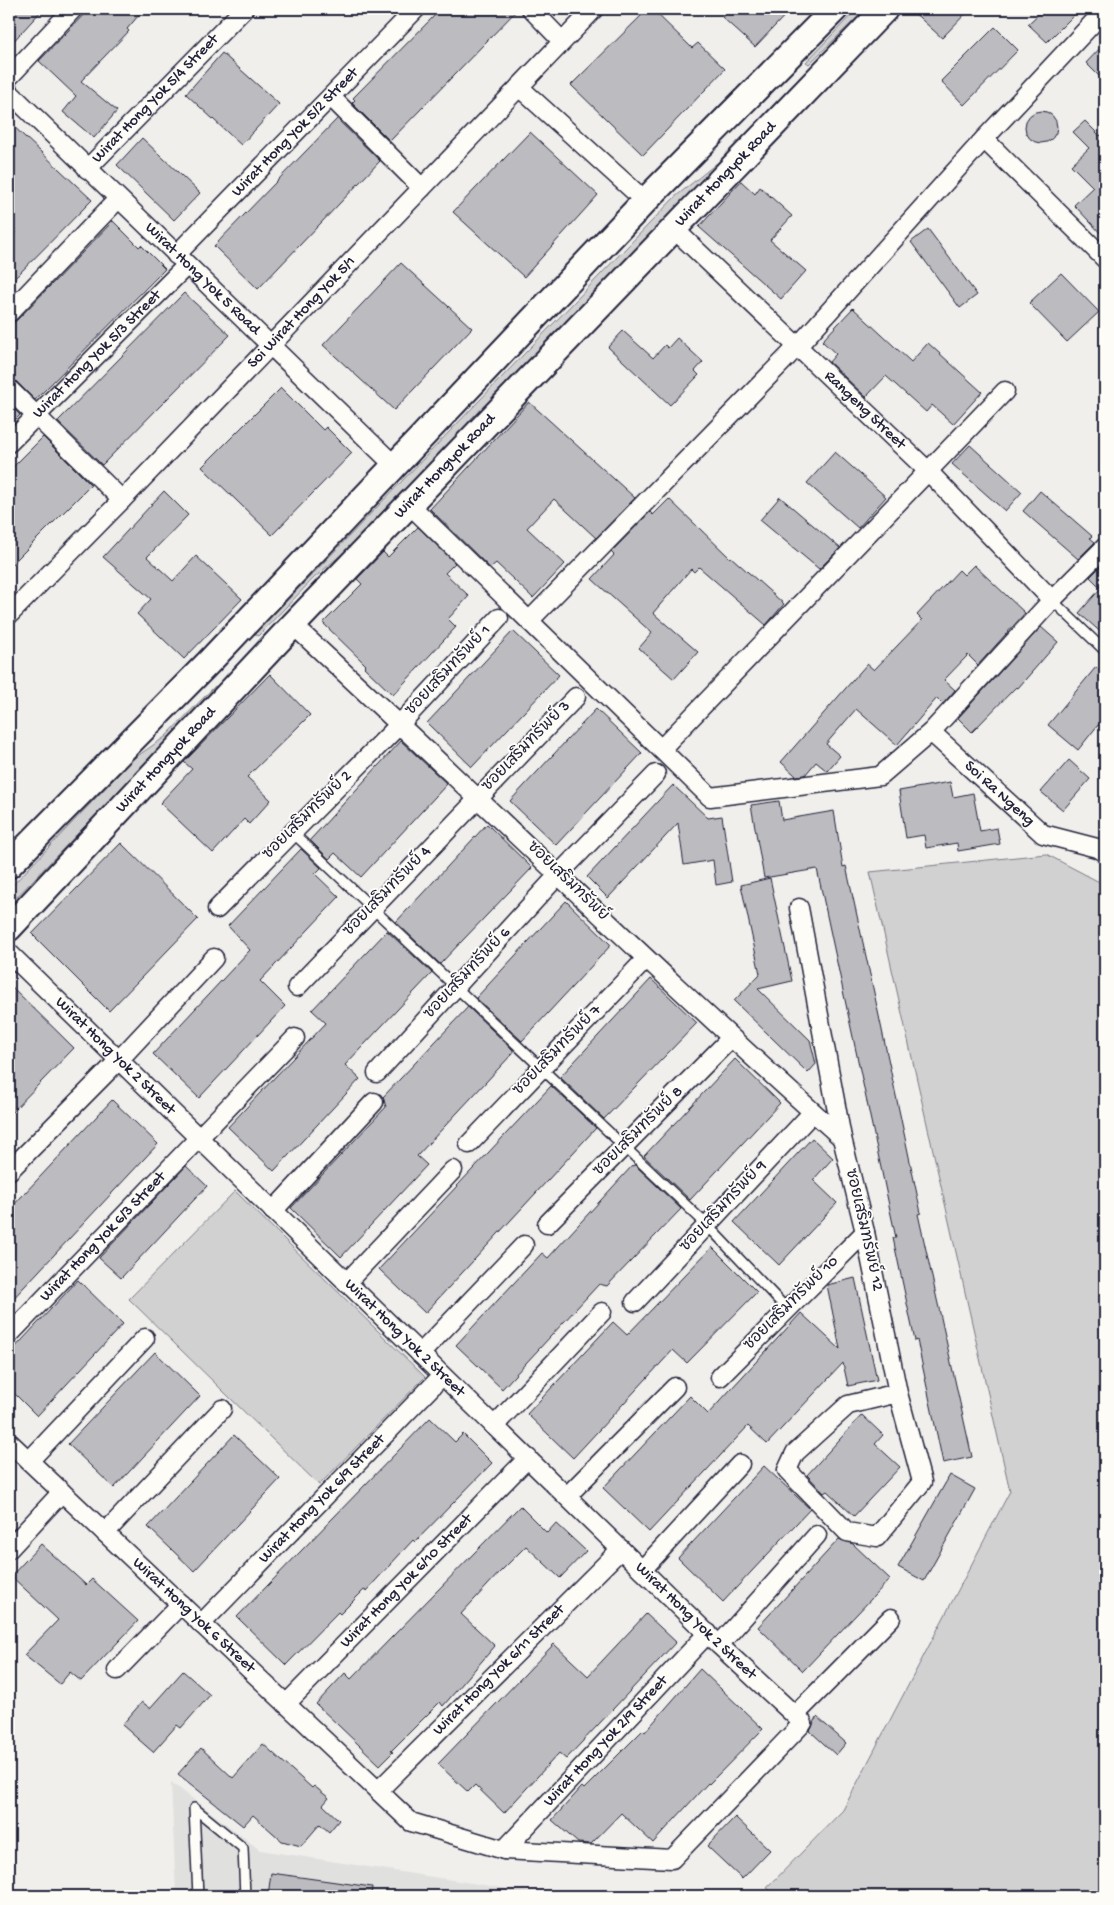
<svg xmlns="http://www.w3.org/2000/svg" width="1114" height="1905" viewBox="0 0 1114 1905" font-family="'Gochi Hand','Playpen Sans Thai',sans-serif">
<style>
.built{fill:#e0e0df}
.green{fill:#d2d1d1;stroke:#7a7a86}
.building{fill:#bcbcc0;stroke:#22223b}
.lines{fill:none;stroke-linecap:round;stroke-linejoin:round}
.service-casing{stroke:#22223b;stroke-width:12}
.minor-casing{stroke:#22223b;stroke-width:21}
.secondary-casing{stroke:#22223b;stroke-width:29}
.service{stroke:#fdfcf7;stroke-width:9}
.minor{stroke:#fdfcf7;stroke-width:18}
.secondary{stroke:#fdfcf7;stroke-width:25}
.labels{text-anchor:middle;dominant-baseline:central;stroke-width:4;stroke-linejoin:round;paint-order:stroke}
.street-label{font-size:16px;fill:#22223b;stroke:#fdfcf7}
</style>
<rect width="100%" height="100%" fill="#f0efec"/>
<filter id="ink" filterUnits="userSpaceOnUse"><feTurbulence type="fractalNoise" baseFrequency=".02" numOctaves="2"/><feDisplacementMap in="SourceGraphic" scale="10" xChannelSelector="R" yChannelSelector="G"/><feConvolveMatrix kernelMatrix="1 2 1 2 8 2 1 2 1" color-interpolation-filters="sRGB"/></filter>
<g filter="url(#ink)">
<path class="built" d="M171,1782L260,1850L555,1896H176Z"/>
<g class="green">
<path d="M857,9H866L809,64L806,62Z"/>
<path d="M758,121L760,124L357,541L314,578L258,636L255,634L675,197L717,163Z"/>
<path d="M215,686L218,688L9,905V889L133,759L165,737Z"/>
<path d="M1046,854L1105,885V1896H777L767,1888L843,1810L1010,1491L870,872Z"/>
<path d="M235,1191L425,1377L319,1485L129,1299Z"/>
</g>
<g class="building">
<path d="M9,9H43L9,46Z"/>
<path d="M89,9H144L127,29L129,31L81,81L117,111L94,138L63,112L76,96L39,61Z"/>
<path d="M441,9H518L390,141L352,103L355,100L353,98Z"/>
<path d="M648,9H652L692,48L698,43L725,69L643,155L571,85Z"/>
<path d="M730,9H791L755,47L722,17Z"/>
<path d="M910,9H970L942,38Z"/>
<path d="M1044,9H1080L1047,42L1028,24Z"/>
<path d="M995,27L1018,50L964,105L941,81Z"/>
<path d="M1105,43V82L1086,63Z"/>
<path d="M222,53L279,104L241,145L186,94Z"/>
<circle cx="1041" cy="127" r="16"/>
<path d="M337,119L380,161L258,289L214,246Z"/>
<path d="M1085,121L1100,136L1105,131V238L1074,205L1093,187L1071,165L1089,148L1073,132Z"/>
<path d="M9,122L92,200L9,284V239L17,231L9,223Z"/>
<path d="M530,132L598,195L524,277L453,212Z"/>
<path d="M142,138L200,193L174,220L117,165Z"/>
<path d="M741,181L755,194L760,187L792,216L770,240L806,271L781,299L699,227Z"/>
<path d="M113,221L139,247L141,245L165,269L35,400L16,381L9,379V326L17,320Z"/>
<path d="M928,229L977,295L960,308L911,242Z"/>
<path d="M401,263L472,328L394,410L323,345Z"/>
<path d="M1061,273L1099,312L1067,342L1029,303Z"/>
<path d="M184,293L230,335L102,465L58,422L59,420Z"/>
<path d="M853,308L911,362L928,343L982,392L953,424L932,405L926,412L886,376L866,397L829,362L836,354L822,341Z"/>
<path d="M623,331L653,358L665,345L668,348L677,338L703,362L695,371L699,375L670,405L608,347Z"/>
<path d="M281,388L323,430L326,427L352,453L272,535L202,467Z"/>
<path d="M529,402L635,498L596,538L554,499L527,528L565,564L533,598L496,563L490,568L430,509Z"/>
<path d="M9,404L20,415L9,426Z"/>
<path d="M43,437L91,485L9,567V471Z"/>
<path d="M970,445L1022,492L1005,511L952,464Z"/>
<path d="M835,452L886,497L858,528L807,483Z"/>
<path d="M164,491L188,515L147,557L173,581L196,556L242,599L184,659L137,614L151,599L103,557Z"/>
<path d="M1040,491L1092,536L1090,538L1095,542L1078,559L1023,511Z"/>
<path d="M780,497L840,548L819,569L760,520Z"/>
<path d="M669,499L730,558L731,557L784,604L766,625L699,567L694,572L691,569L653,613L698,652L674,679L639,648L652,633L592,579L614,555L611,552L650,512L653,515Z"/>
<path d="M418,527L455,563L445,573L469,596L448,619L456,627L393,695L364,667L366,665L323,623L362,584L357,579L383,552L388,557Z"/>
<path d="M1105,562V636L1079,613L1101,588L1090,577Z"/>
<path d="M974,565L1025,613L978,665L968,655L944,680L955,690L943,704L937,698L897,745L856,709L826,744L840,756L827,771L816,762L805,775L796,776L781,762L867,664L874,670L922,620L917,615L959,570L964,575Z"/>
<path d="M1041,627L1058,642L1018,688L1016,687L972,732L958,718Z"/>
<path d="M513,631L559,675L472,767L427,723Z"/>
<path d="M1096,667L1105,675V731L1098,725L1078,750L1048,725Z"/>
<path d="M270,674L310,715L247,777L271,800L249,824L244,819L213,853L160,803L192,769L184,762Z"/>
<path d="M596,709L642,753L556,845L510,801Z"/>
<path d="M401,741L447,784L361,877L335,853L329,859L310,840Z"/>
<path d="M1069,760L1090,779L1063,810L1041,792Z"/>
<path d="M950,782L953,797L973,793L980,831L997,828L1000,844L958,851L957,843L926,848L924,835L906,838L899,791Z"/>
<path d="M673,785L708,818L722,816L732,882L716,885L713,860L684,865L678,823L608,898L587,877Z"/>
<path d="M779,801L782,820L834,811L843,867L846,866L873,988L921,1213L918,1214L972,1457L943,1463L917,1340L915,1341L893,1238H896L817,869L764,878L751,805Z"/>
<path d="M487,824L532,868L440,964L396,922Z"/>
<path d="M121,843L198,919L109,1011L32,934Z"/>
<path d="M301,849L321,868L315,874L339,897L260,981L285,1006L199,1098L153,1054L250,950L228,926Z"/>
<path d="M770,878L792,981L758,989L810,1040L816,1064L808,1073L734,1001L760,974L741,885Z"/>
<path d="M566,901L611,945L522,1041L476,998Z"/>
<path d="M387,931L432,973L345,1065L360,1079L274,1171L228,1127L326,1023L312,1010Z"/>
<path d="M651,979L697,1023L604,1119L560,1077Z"/>
<path d="M9,984L74,1048L9,1115Z"/>
<path d="M468,1007L513,1050V1053L417,1156L427,1165L341,1257L291,1208L386,1107L383,1097Z"/>
<path d="M735,1059L780,1103L690,1200L644,1156Z"/>
<path d="M551,1086L596,1128L425,1313L379,1269Z"/>
<path d="M112,1100L158,1144L9,1303V1210Z"/>
<path d="M812,1138L833,1158L813,1180L837,1203L779,1265L734,1222Z"/>
<path d="M635,1165L681,1209L607,1286L599,1284L502,1389L456,1345L542,1253L548,1258L632,1166Z"/>
<path d="M186,1166L207,1186L121,1278L99,1258Z"/>
<path d="M712,1247L757,1292L687,1363L673,1350L573,1458L527,1414L613,1322L627,1335Z"/>
<path d="M855,1278L877,1380L848,1386L843,1363L767,1444L748,1426L649,1532L603,1488L690,1396L708,1414L801,1313L840,1349L827,1285Z"/>
<path d="M78,1280L123,1324L37,1416L9,1388V1354Z"/>
<path d="M155,1352L200,1396L114,1488L68,1444Z"/>
<path d="M862,1415L883,1435L875,1444L900,1467L854,1516L827,1491L824,1493L807,1475Z"/>
<path d="M430,1418L455,1442L463,1434L492,1463L415,1542L413,1540L366,1591L364,1590L340,1614L338,1612L286,1665L237,1617Z"/>
<path d="M234,1435L280,1479L194,1571L148,1527Z"/>
<path d="M764,1466L810,1509L723,1602L678,1558Z"/>
<path d="M950,1475L975,1489L924,1581L898,1567Z"/>
<path d="M520,1506L547,1533L556,1523L586,1551L560,1578L526,1546L499,1573L461,1614L495,1646L443,1706L440,1702L391,1751L393,1752L380,1765L316,1704L345,1673L351,1679Z"/>
<path d="M839,1539L853,1544L890,1579L803,1671L758,1627Z"/>
<path d="M41,1544L86,1585L92,1579L138,1621L81,1681L70,1672L60,1684L24,1655L58,1620L11,1576Z"/>
<path d="M646,1614L676,1642L566,1759L559,1753L504,1813L475,1785L468,1792L438,1764L554,1644L588,1676Z"/>
<path d="M700,1669L763,1729L709,1784L708,1783L653,1843L621,1813L591,1844L578,1843L552,1820L582,1787L584,1789L643,1730L645,1732Z"/>
<path d="M183,1671L210,1695L181,1728L177,1725L153,1752L122,1725L142,1702L150,1708Z"/>
<path d="M817,1717L846,1743L836,1755L810,1731Z"/>
<path d="M263,1744L312,1788L314,1786L329,1798L323,1805L339,1820L329,1832L320,1824L301,1846L282,1841L253,1815L243,1826L178,1774L201,1748L233,1778Z"/>
<path d="M735,1817L770,1850L742,1879L707,1846Z"/>
<path d="M271,1873L372,1887L371,1896H268Z"/>
</g>
<g class="lines">
<g class="service-casing">
<g id="service">
<path d="M1052,600L1105,651"/>
<path d="M292,832L707,1225L787,1309"/>
<path d="M198,1896L194,1808L243,1848L245,1896"/>
</g>
</g>
<g class="minor-casing">
<g id="minor">
<path d="M531,9L562,41"/>
<path d="M9,77L73,9"/>
<path d="M519,87L645,201"/>
<path id="s1" d="M9,92L394,465"/>
<path d="M331,97L422,188"/>
<path d="M984,139L1105,259"/>
<path id="s2" d="M87,169L244,9"/>
<path id="s3" d="M672,227L927,470L1052,600"/>
<path id="s4" d="M176,255L416,9"/>
<path d="M9,313L118,199"/>
<path d="M9,389L122,500"/>
<path id="s5" d="M9,443L187,265"/>
<path d="M408,503L710,797L880,776L931,732L1052,600L1105,547"/>
<path id="s6" d="M9,615L122,500L594,9"/>
<path d="M529,621L798,346L984,139L1105,10"/>
<path d="M293,625C477,795 655,971 842,1138"/>
<path id="s7" d="M931,732L1043,834L1097,848L1105,853"/>
<path d="M661,749L1005,391"/>
<path d="M799,908L842,1138L865,1232L898,1393L922,1482L877,1537L847,1532L787,1470L795,1453L848,1405L898,1393"/>
<path d="M217,909L400,724L499,618"/>
<path id="s8" d="M9,953L719,1645L803,1723L672,1859L504,1850L411,1822L9,1442"/>
<path d="M297,987L576,697"/>
<path d="M377,1073L559,874L656,774"/>
<path d="M469,1144L646,959"/>
<path d="M9,1171L118,1061L214,958"/>
<path d="M273,1211L374,1102"/>
<path d="M547,1224L730,1039"/>
<path d="M346,1283L453,1170"/>
<path d="M635,1302L813,1112"/>
<path id="s9" d="M9,1335L295,1038"/>
<path d="M420,1354L524,1245"/>
<path d="M720,1377L865,1232"/>
<path d="M494,1426L602,1312"/>
<path d="M29,1461L145,1338"/>
<path d="M567,1496L675,1387"/>
<path d="M105,1533L222,1409"/>
<path d="M9,1549L62,1492"/>
<path d="M642,1570L740,1464"/>
<path id="s10" d="M201,1624L442,1376"/>
<path d="M719,1645L817,1535"/>
<path d="M117,1670L181,1604"/>
<path id="s11" d="M286,1704L528,1458"/>
<path d="M795,1715L891,1618"/>
<path id="s12" d="M378,1791L621,1549"/>
<path id="s13" d="M504,1850L708,1633"/>
</g>
</g>
<g class="secondary-casing">
<g id="secondary">
<path d="M9,865L208,663L645,201L835,9"/>
<path id="s14" d="M9,928L293,625L885,9"/>
</g>
</g>
<use href="#service" class="service"/>
<use href="#minor" class="minor"/>
<use href="#secondary" class="secondary"/>
</g>
</g>
<g class="labels">
<g class="street-label">
<text stroke="none"><textPath href="#s2" startOffset="98">Wirat Hong Yok 5/4 Street</textPath></text>
<text stroke="none"><textPath href="#s4" startOffset="171">Wirat Hong Yok 5/2 Street</textPath></text>
<text stroke="none"><textPath href="#s14" startOffset="1040">Wirat Hongyok Road</textPath></text>
<text stroke="none"><textPath href="#s1" startOffset="269">Wirat Hong Yok 5 Road</textPath></text>
<text stroke="none"><textPath href="#s6" startOffset="421">Soi Wirat Hong Yok 5/1</textPath></text>
<text stroke="none"><textPath href="#s5" startOffset="125">Wirat Hong Yok 5/3 Street</textPath></text>
<text stroke="none"><textPath href="#s3" startOffset="266">Rangeng Street</textPath></text>
<text stroke="none"><textPath href="#s14" startOffset="635">Wirat Hongyok Road</textPath></text>
<text transform="translate(449 671) rotate(-47)">ซอยเสริมทรัพย์ 1</text>
<text transform="translate(527 747) rotate(-46)">ซอยเสริมทรัพย์ 3</text>
<text stroke="none"><textPath href="#s14" startOffset="230">Wirat Hongyok Road</textPath></text>
<text stroke="none"><textPath href="#s7" startOffset="92">Soi Ra Ngeng</textPath></text>
<text transform="translate(308 816) rotate(-45)">ซอยเสริมทรัพย์ 2</text>
<text transform="translate(567 882) rotate(44)">ซอยเสริมทรัพย์</text>
<text transform="translate(388 892) rotate(-46)">ซอยเสริมทรัพย์ 4</text>
<text transform="translate(468 974) rotate(-47)">ซอยเสริมทรัพย์ 6</text>
<text transform="translate(558 1051) rotate(-46)">ซอยเสริมทรัพย์ 7</text>
<text stroke="none"><textPath href="#s8" startOffset="148">Wirat Hong Yok 2 Street</textPath></text>
<text transform="translate(639 1132) rotate(-45)">ซอยเสริมทรัพย์ 8</text>
<text transform="translate(724 1207) rotate(-47)">ซอยเสริมทรัพย์ 9</text>
<text transform="translate(863 1230) rotate(77)">ซอยเสริมทรัพย์ 12</text>
<text stroke="none"><textPath href="#s9" startOffset="136">Wirat Hong Yok 6/3 Street</textPath></text>
<text transform="translate(792 1304) rotate(-45)">ซอยเสริมทรัพย์ 10</text>
<text stroke="none"><textPath href="#s8" startOffset="552">Wirat Hong Yok 2 Street</textPath></text>
<text stroke="none"><textPath href="#s10" startOffset="174">Wirat Hong Yok 6/9 Street</textPath></text>
<text stroke="none"><textPath href="#s11" startOffset="172">Wirat Hong Yok 6/10 Street</textPath></text>
<text transform="translate(193 1616) rotate(43)">Wirat Hong Yok 6 Street</text>
<text stroke="none"><textPath href="#s8" startOffset="958">Wirat Hong Yok 2 Street</textPath></text>
<text stroke="none"><textPath href="#s12" startOffset="171">Wirat Hong Yok 6/11 Street</textPath></text>
<text stroke="none"><textPath href="#s13" startOffset="149">Wirat Hong Yok 2/9 Street</textPath></text>
</g>
</g>
<rect width="1114" height="1905" fill="none" stroke="#fdfcf7" stroke-width="30"/>
<rect x="15" y="15" width="1084" height="1875" fill="none" stroke="#22223b" stroke-width="2" filter="url(#ink)"/>
</svg>
